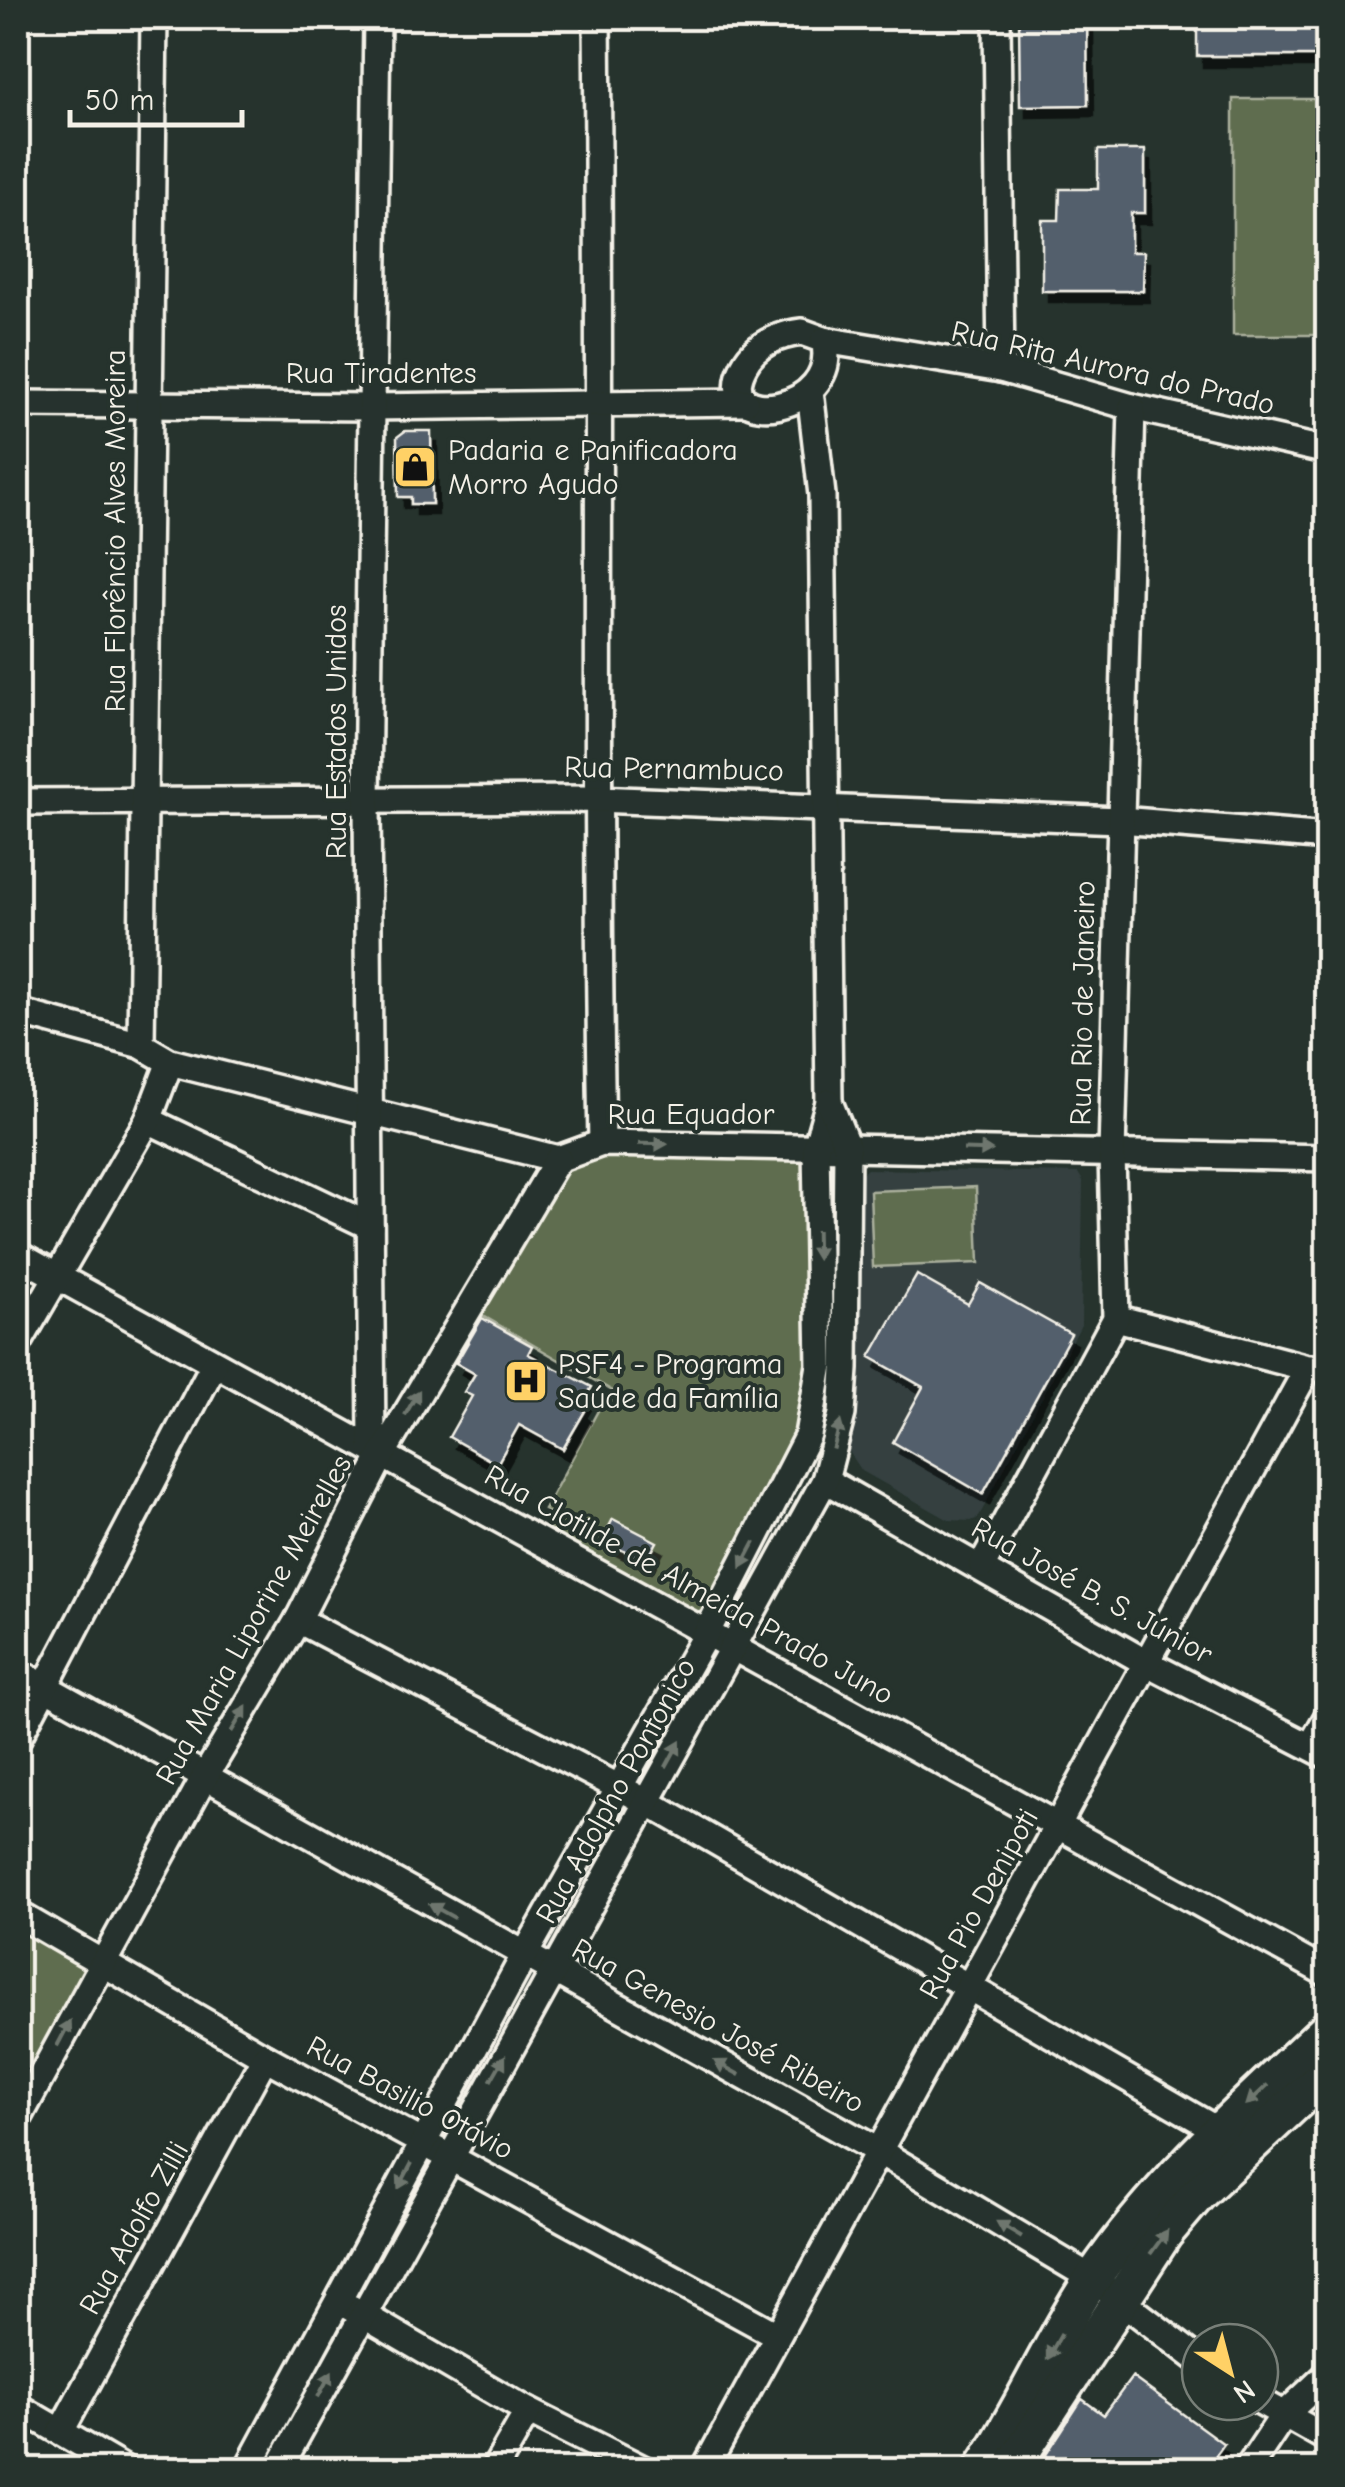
<svg xmlns="http://www.w3.org/2000/svg" width="1345" height="2487" viewBox="0 0 1345 2487" font-family="'Comic Neue',sans-serif">
<style>
.built{fill:#344040}
.green{fill:#5f6d4f;stroke:#aaaf9c;stroke-width:2.5}
.building{fill:#535e6c;stroke:#f4f1e8;stroke-width:2.5;filter:url(#shadow)}
.lines{fill:none;stroke-linecap:round;stroke-linejoin:round}
.minor-casing{stroke:#f4f1e8;stroke-width:32}
.secondary-casing{stroke:#f4f1e8;stroke-width:42}
.minor{stroke:#26332d;stroke-width:25}
.secondary{stroke:#26332d;stroke-width:35}
.oneway{fill:#6e766e}
.labels{text-anchor:middle;dominant-baseline:central;stroke-width:8;stroke-linejoin:round;paint-order:stroke}
.street-label{font-size:30px;fill:#f4f1e8;stroke:#26332d}
.poi-label{font-size:30px;fill:#f4f1e8;stroke:#26332d;text-anchor:start}
</style>
<defs>
<filter id="shadow"><feDropShadow dx="6" dy="11" stdDeviation="0" flood-color="#0009"/></filter>
</defs>
<rect width="100%" height="100%" fill="#26332d"/>
<filter id="ink" filterUnits="userSpaceOnUse"><feTurbulence type="fractalNoise" baseFrequency=".01" numOctaves="2"/><feDisplacementMap in="SourceGraphic" scale="20" xChannelSelector="R" yChannelSelector="G"/><feConvolveMatrix kernelMatrix="1 2 1 2 8 2 1 2 1" color-interpolation-filters="sRGB"/></filter>
<g filter="url(#ink)">
<path class="built" d="M867,1169L1078,1173L1083,1181L1081,1325L978,1518L971,1521L949,1520L862,1471L846,1447L860,1360V1175Z"/>
<g class="green">
<rect x="1233" y="99" width="94" height="236"/>
<path d="M594,1155L814,1158L810,1372L792,1450L705,1619L547,1533L556,1516L544,1510L606,1396L617,1402L621,1396L468,1307L568,1167Z"/>
<path d="M976,1187L979,1263L873,1267L870,1191Z"/>
<path d="M18,1917L99,1962L18,2111Z"/>
</g>
<g class="building">
<path d="M1019,18H1087L1088,105L1020,106Z"/>
<rect x="1197" y="18" width="131" height="38"/>
<path d="M1098,150H1145V213H1131V252H1144L1143,291H1042V220H1059L1060,189H1098Z"/>
<path d="M405,431H431L432,504H411V497H398L397,437Z"/>
<path d="M917,1275L968,1304L980,1283L1071,1334L983,1494L893,1442L923,1387L870,1357Z"/>
<path d="M482,1318L532,1346L528,1354L592,1387L580,1407L585,1411L563,1449L519,1425L497,1464L449,1437L472,1396L464,1392L475,1374L456,1363Z"/>
<path d="M613,1519L657,1542L646,1562L602,1540Z"/>
<path d="M1132,2377L1224,2444L1205,2470H1036L1082,2399L1104,2415Z"/>
</g>
<g class="lines">
<g class="minor-casing">
<g id="minor">
<path d="M597,18C601,393 595,768 602,1143"/>
<path d="M997,18L1001,369"/>
<path d="M802,332L824,340C843,414 710,432 744,366C756,343 778,335 802,332Z"/>
<path d="M824,340L1001,369L1132,407L1328,451"/>
<path d="M18,404L371,407L745,402"/>
<path d="M18,802L596,799L1120,820L1328,837"/>
<path d="M18,1012L141,1045L170,1062L558,1159L602,1143L1328,1158"/>
<path d="M141,1045L154,18"/>
<path d="M148,1120L370,1226"/>
<path d="M18,1255L1328,1974"/>
<path d="M1116,1318L1308,1368H1328"/>
<path d="M18,1344L148,1120L170,1062"/>
<path d="M372,1447L367,800L377,18"/>
<path d="M825,1480L1145,1662L1328,1756"/>
<path d="M982,1566L1116,1318L1112,1154L1132,407"/>
<path d="M298,1620L647,1802L1219,2131"/>
<path d="M18,1672L880,2152L1093,2279L1200,2361"/>
<path d="M18,1738L213,1366"/>
<path d="M1311,1746L1328,1716"/>
<path d="M18,1914L265,2057L775,2334"/>
<path d="M18,2119L204,1778L298,1620L383,1453L558,1159"/>
<path d="M351,2308L528,2411L645,2470"/>
<path d="M1260,2401L1328,2439"/>
<path d="M18,2407L126,2470"/>
<path d="M61,2431L265,2057"/>
<path d="M247,2470L524,1956L707,1632L808,1435L820,1365L816,1148L829,1102L822,495L810,391"/>
<path d="M278,2470L825,1480L842,1414L845,1369L847,1147L829,1102"/>
<path d="M494,2470L528,2411"/>
<path d="M704,2470L1308,1368"/>
<path d="M1247,2470L1283,2416L1328,2374"/>
</g>
</g>
<g class="secondary-casing">
<g id="secondary">
<path d="M982,2470C1023,2409 1052,2339 1093,2278C1158,2183 1245,2106 1328,2028"/>
<path d="M1010,2470L1164,2234L1198,2194L1328,2072"/>
</g>
</g>
<use href="#minor" class="minor"/>
<use href="#secondary" class="secondary"/>
</g>
<defs><path id="oneway-solid" d="M-6-.8H1V-3.2L6.5 0L1 3.2V.8H-6Z" transform="scale(2.5)"/></defs>
<g class="oneway">
<use href="#oneway-solid" transform="translate(653 1144) rotate(1)"/>
<use href="#oneway-solid" transform="translate(978 1150) rotate(2)"/>
<use href="#oneway-solid" transform="translate(817 1245) rotate(89)"/>
<use href="#oneway-solid" transform="translate(412 1403) rotate(-60)"/>
<use href="#oneway-solid" transform="translate(837 1435) rotate(-76)"/>
<use href="#oneway-solid" transform="translate(748 1555) rotate(118)"/>
<use href="#oneway-solid" transform="translate(239 1719) rotate(-59)"/>
<use href="#oneway-solid" transform="translate(673 1754) rotate(-61)"/>
<use href="#oneway-solid" transform="translate(442 1911) rotate(-151)"/>
<use href="#oneway-solid" transform="translate(64 2033) rotate(-62)"/>
<use href="#oneway-solid" transform="translate(498 2068) rotate(-60)"/>
<use href="#oneway-solid" transform="translate(727 2068) rotate(-151)"/>
<use href="#oneway-solid" transform="translate(1257 2095) rotate(137)"/>
<use href="#oneway-solid" transform="translate(405 2176) rotate(118)"/>
<use href="#oneway-solid" transform="translate(1009 2229) rotate(-149)"/>
<use href="#oneway-solid" transform="translate(1159 2242) rotate(-54)"/>
<use href="#oneway-solid" transform="translate(1054 2347) rotate(120)"/>
<use href="#oneway-solid" transform="translate(325 2384) rotate(-62)"/>
</g>
</g>
<defs>
<g id="shop-square" transform="scale(2.25)"><rect x="-9" y="-9" width="18" height="18" rx="4" fill="#ffd166" stroke="#26332d"/><path d="M-5-2.5h2.3a2.7 3.5 0 0 1 5.4 0H5L5.5 6h-11ZM-1.5-2.5h3a1.5 2.3 0 0 0-3 0Z" fill="#111"/></g>
<g id="hospital-square" transform="scale(2.25)"><rect x="-9" y="-9" width="18" height="18" rx="4" fill="#ffd166" stroke="#26332d"/><path d="M-5-5h3v3.5h4V-5h3V5h-3V1.5h-4V5h-3Z" fill="#111"/></g>
</defs>
<g fill-rule="evenodd">
<use href="#shop-square" x="415" y="467"/>
<use href="#hospital-square" x="526" y="1381"/>
</g>
<g class="labels">
<g class="street-label">
<text transform="translate(1113 368) rotate(13)">Rua Rita Aurora do Prado</text>
<text x="381" y="373">Rua Tiradentes</text>
<text transform="translate(115 531) rotate(-90)">Rua Florêncio Alves Moreira</text>
<text transform="translate(336 732) rotate(-90)">Rua Estados Unidos</text>
<text transform="translate(674 769) rotate(1)">Rua Pernambuco</text>
<text transform="translate(1083 1003) rotate(-89)">Rua Rio de Janeiro</text>
<text x="691" y="1114">Rua Equador</text>
<text transform="translate(689 1585) rotate(29)">Rua Clotilde de Almeida Prado Juno</text>
<text transform="translate(1092 1591) rotate(29)">Rua José B. S. Júnior</text>
<text transform="translate(254 1620) rotate(-61)">Rua Maria Liporine Meirelles</text>
<text transform="translate(616 1791) rotate(-61)">Rua Adolpho Pontonico</text>
<text transform="translate(979 1904) rotate(-61)">Rua Pio Denipoti</text>
<text transform="translate(718 2026) rotate(29)">Rua Genesio José Ribeiro</text>
<text transform="translate(410 2098) rotate(28)">Rua Basilio Otávio</text>
<text transform="translate(134 2228) rotate(-61)">Rua Adolfo Zilli</text>
</g>
<g class="poi-label">
<text x="448" y="450">Padaria e Panificadora<tspan x="448" dy="34">Morro Agudo</tspan></text>
<text x="558" y="1364">PSF4 - Programa<tspan x="558" dy="34">Saúde da Família</tspan></text>
</g>
</g>
<rect width="1345" height="2487" fill="none" stroke="#26332d" stroke-width="60"/>
<rect x="30" y="30" width="1285" height="2427" fill="none" stroke="#f4f1e8" stroke-width="4" filter="url(#ink)"/>
<g transform="translate(1230 2372) rotate(144)"><circle r="48" fill="#26332d" stroke="#787f78" stroke-width="2.5"/>
<path d="M0-8L18 38L0 25L-18 38Z" fill="#ffd166"/>
<text y="-15" font-size="28" font-weight="bold" text-anchor="middle" fill="#f4f1e8">N</text>
</g>
<path d="M70 110v15h172v-15" fill="none" stroke="#f4f1e8" stroke-width="5"/>
<text x="85" y="110" font-size="30" fill="#f4f1e8" stroke="#26332d" stroke-width="8" paint-order="stroke">50 m</text>
</svg>
